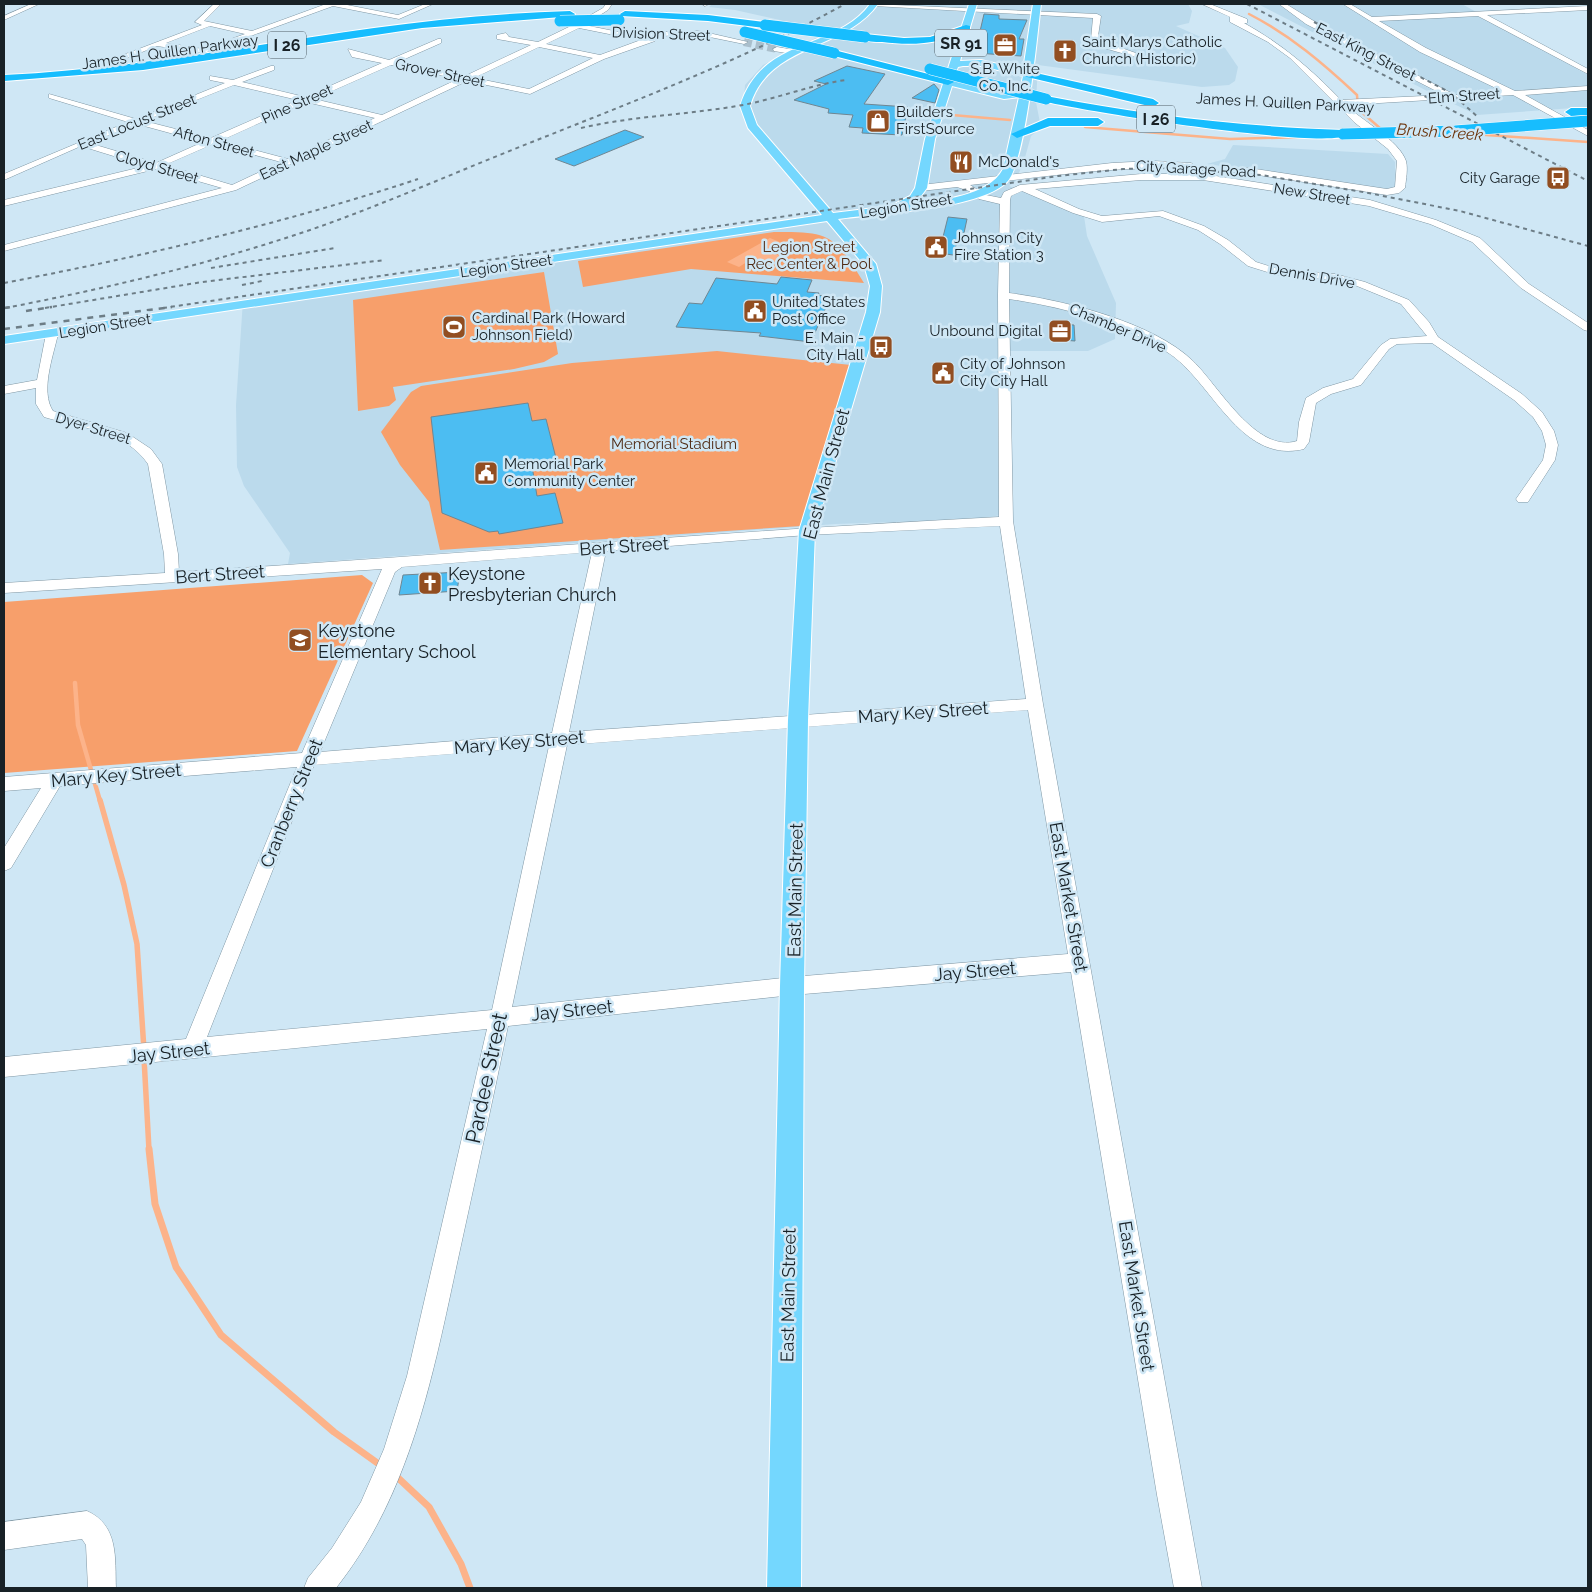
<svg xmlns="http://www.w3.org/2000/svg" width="1592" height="1592" viewBox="0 0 1592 1592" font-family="Raleway,sans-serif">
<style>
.built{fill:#bbdaec}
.green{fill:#f79f6b}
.water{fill:#fcb38a}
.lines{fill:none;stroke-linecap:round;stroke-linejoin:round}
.stream-far3{stroke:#fcb38a;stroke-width:2.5}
.stream-far2{stroke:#fcb38a;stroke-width:4.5}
.stream-far1{stroke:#fcb38a;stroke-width:5.5}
.stream{stroke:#fcb38a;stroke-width:7}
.building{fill:#4cbdf2;stroke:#6f8692}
.minor-tunnel{stroke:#aabfcc;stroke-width:8;stroke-dasharray:8 4;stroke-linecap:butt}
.minor-casing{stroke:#8097a4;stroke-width:1}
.major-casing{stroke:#fff;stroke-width:2}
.highway-casing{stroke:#fff;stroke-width:2}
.minor{fill:#fff;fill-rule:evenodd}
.major{fill:#74d7fe;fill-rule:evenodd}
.highway{fill:#17bdfe;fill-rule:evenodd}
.rail-far1{stroke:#6d7d86;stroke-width:2;stroke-dasharray:4 4;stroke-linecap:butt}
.rail{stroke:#6d7d86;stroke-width:2.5;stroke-dasharray:6 6;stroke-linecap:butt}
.highway-bridge-casing{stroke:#fff;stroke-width:12;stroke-linecap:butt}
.highway-bridge{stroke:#17bdfe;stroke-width:11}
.labels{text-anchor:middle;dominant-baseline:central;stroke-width:5;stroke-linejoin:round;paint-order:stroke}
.far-street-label{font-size:15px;fill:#182126;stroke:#cfe7f5}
.far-poi-label{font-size:15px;fill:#182126;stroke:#cfe7f5;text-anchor:start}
.far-park-label{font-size:15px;fill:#512d17;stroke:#cfe7f5}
.shield{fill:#cfe7f5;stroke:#4f5c64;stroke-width:1}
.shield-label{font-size:16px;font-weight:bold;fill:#182126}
.far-water-label{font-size:16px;font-style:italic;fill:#6a3209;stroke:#cfe7f5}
.street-label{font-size:18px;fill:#182126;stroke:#cfe7f5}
.poi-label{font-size:18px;fill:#182126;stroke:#cfe7f5;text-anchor:start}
.near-street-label{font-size:21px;fill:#182126;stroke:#cfe7f5}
</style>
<rect width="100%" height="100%" fill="#cfe7f5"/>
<g class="built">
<path d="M712,4H1188L1192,11L1189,23L1176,26L1225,48L1238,67L1235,81L1229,85L1202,87L1038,65L1036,102L1041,128L1031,136L1024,161L1015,182L1009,186L1084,216L1087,236L1116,303L1115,339L1088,351H1000V515L982,519L836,524L288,564L290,553L244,486L237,467L236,405L243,300L624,246L803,217L815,211L816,205L744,113V98L745,85L763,65L829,31L735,10L709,7Z"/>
<path d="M1258,4H1462L1588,75V107L1477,115L1435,95Z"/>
<path d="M1233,145L1388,154L1395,162V185L1392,189H1382L1207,164L1225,159Z"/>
</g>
<g class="green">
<path d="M774,232C832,231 835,236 864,283L691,269L583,287L578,261Z"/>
<path d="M544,272L558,354L544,362L514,369L393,387L396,400L389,406L358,411L353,300Z"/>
<path d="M717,351L851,365L801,526L440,550L429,502L400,465L381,432L411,392L421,386L572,363Z"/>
<path d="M362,575L373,583L297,751L4,773V602Z"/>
</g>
<path class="water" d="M770,238L782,243L768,251L782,257L769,264L753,258L739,267L727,262Z"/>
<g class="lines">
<g class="stream-far3">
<path d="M1249,14C1290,35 1324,64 1357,95L1358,109L1381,129"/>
<path d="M952,115L1010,120"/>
<path d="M1085,127L1230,139L1304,137"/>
<path d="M1472,134L1588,142"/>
</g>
<path class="stream-far2" d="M75,683L78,725L100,801"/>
<g class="stream-far1">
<path d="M100,800L124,885L137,944L144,1050"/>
<path d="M144,1058L149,1150"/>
</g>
<g class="stream">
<path d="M149,1149L155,1204L176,1267L221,1335L334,1432L383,1467"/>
<path d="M395,1475L429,1507L461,1564L470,1588"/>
</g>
</g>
<g class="building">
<path d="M984,14L999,15V19L1027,20L1019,39H1024L1021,56L975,53Z"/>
<path d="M847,66L885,74L864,104L908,107L902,135L862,133L863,128L849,127L853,115L828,113L829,109L794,100L826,84L814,81Z"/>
<path d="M934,84L939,90L935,103L912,98Z"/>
<path d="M625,130L644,137L574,166L555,159Z"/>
<path d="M957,151L970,152L965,172L952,171Z"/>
<path d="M948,217L967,219L964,233H960L953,255L939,253Z"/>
<path d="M781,277L812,280L807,292L819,293L818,295L823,296L822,298H830L811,342L759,336L761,333L676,327L689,303L702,304L716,278L777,284Z"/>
<path d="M1052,324L1074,325L1075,341L1050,339Z"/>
<path d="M528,403L532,421L546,419L557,462L532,466L537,496L555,493L563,523L499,534L498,531L489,532L442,513L431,417Z"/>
<path d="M460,572L457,591L399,595L403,575Z"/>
</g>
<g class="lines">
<path class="minor-tunnel" d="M744,42L777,49"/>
<g class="minor-casing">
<g id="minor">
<path d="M31,4H39L4,20V16Z"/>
<path d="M214,4H221L204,21L252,31L326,4H342L398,15L425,4H433L399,19L333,6L204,53L157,46L122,60L115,58L202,25L195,22ZM210,26L245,34L203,49L166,43Z"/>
<path d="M606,4H612L608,10L584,25L624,33L700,31L748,42L744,44L700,35L656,36L655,41L604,59L530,94L467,81L236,190L4,251V245L222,188L156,169L4,206V200L146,166L81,146L4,180V174L128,122L49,98V94L136,119L225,83L210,80V76L233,80L271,66H274V70L242,82L305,97L382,63L352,57L348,49L389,60L438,39H441V43L398,62L465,76L531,45L497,39V35L506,33L509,37L538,42L575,24L603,8ZM579,28L624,37H649L600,55L546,44ZM539,47L593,58L529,89L474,78ZM391,65L458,79L382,115L314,99ZM234,85L298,100L211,138L144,121ZM306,102L375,118L288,159L220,141ZM137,124L203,142L156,163L89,143ZM213,144L281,162L232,185L165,165Z"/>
<path d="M702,4H709L705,6Z"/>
<path d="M871,4L1097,14L1101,16L1098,36L1110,44L1150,58L1146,60L1104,48L1091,39L1093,18L874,6Z"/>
<path d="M1202,4H1210L1247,19V23H1244C1282,44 1311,69 1341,100L1444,95L1306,24L1279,4H1286L1312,20L1455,95L1502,91L1420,52L1343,4H1350L1372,17L1588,6V10L1487,15L1588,69V74L1478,16L1379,21L1426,48L1515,91L1588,86V90L1525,95L1588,130V136L1513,95L1346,105C1362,121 1399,140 1406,161C1408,169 1406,179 1405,188L1399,193L1387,195L1239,172V168L1242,167L1387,189L1395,187L1397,161L1388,149L1354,122L1290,58L1268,42L1230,22V17Z"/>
<path d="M777,47L795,50L796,52L792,54L774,51L773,49Z"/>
<path d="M1153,161L1191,163L1196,166L1191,169C1117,165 1043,177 970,185L986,195L1001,198L1004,192L1020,185L1141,174H1203L1370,200L1436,220L1480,238L1529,284L1588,323V331L1584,330L1521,288L1472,242L1430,224L1369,206L1203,180H1141L1035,189L1079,209L1102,216L1163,211L1204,226L1228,240L1256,262L1278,269L1335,274L1365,282L1409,300L1429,322L1438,337L1522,394L1542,412L1554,431L1558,445L1555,460L1528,502H1518L1516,499L1543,460L1546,445L1542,431L1533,417L1514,400L1432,343L1397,344L1389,349L1361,385L1331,394L1316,403L1309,442L1304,449C1239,465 1212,380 1167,352C1120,322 1063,307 1009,299L1013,521L1043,704L1202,1588H1174L1157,1495L1071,972L792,995L508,1026C492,1104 475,1181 458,1259C433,1375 411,1493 336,1588H304L308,1578L332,1548L361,1502L384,1449L407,1376L487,1029L4,1077V1057L186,1039L297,767L60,786L11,868L4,871V848L41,788L4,791V777L302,753L382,569L4,593V583L165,573L164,554L148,464C125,430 80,428 44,417L36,404V388L4,394V386L37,380L46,334L48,332H56L58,334C53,357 40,391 53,411L127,433L151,449L162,464L178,554L179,572C453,555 725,531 999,517L998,295L1000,204L979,199L969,191L957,187L921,191L916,188L921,185L1112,163ZM1022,191L1073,213L1102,222L1159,216L1198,230L1220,244L1248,266L1277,275L1335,280L1357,286L1401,304L1427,336L1390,339L1381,345L1353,379L1323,388L1306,398L1299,422L1297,441C1256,454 1218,385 1193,361C1153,322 1063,300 1009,293L1010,200L1011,196ZM1000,526L1026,699L569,732L606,551L807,535ZM592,552L552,733L320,752L395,572L402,567ZM1028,710L1068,954L792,977L512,1007L567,745ZM549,746L492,1010L207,1037L314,765Z"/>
<path d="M87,1511C119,1525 115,1559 116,1588H88L86,1545L82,1539L4,1550V1522Z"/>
</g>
</g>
<g class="major-casing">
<path id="major" d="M870,4H878C845,51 768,43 750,106L757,125L833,213L891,206L910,196L915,188L925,139L969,4H977L960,61L981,60L1023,70L1033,4H1041C1037,36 1026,162 1007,182C978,210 879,213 838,219L876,264L882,286L880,312L815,531L808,720L804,986L801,1588H767L780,986L788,720L799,531L866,312L870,286L864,265L827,221L4,344V336L822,215L748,128L740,106C762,35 836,51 870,4ZM963,66H981L1023,76L1020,91L1004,93L953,80L958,67ZM952,86L1004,99L1019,97L1003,169C988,197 940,200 911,204L918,200L927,188L935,139Z"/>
</g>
<g class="highway-casing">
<g id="highway">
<path d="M570,11L575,14L574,16L422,28L143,70L4,81V75C129,69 251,45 374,28C439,19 505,13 570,11Z"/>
<path d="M625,11L708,15L765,22L770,25L765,28L708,21L621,16L620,14Z"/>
<path d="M966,25L970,26V30C941,44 913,46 882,42C875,42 865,42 860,37L865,34L904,38L930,37Z"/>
<path d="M834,50L952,80L954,82L948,85L830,55V51Z"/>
<path d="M1027,71L1153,99L1159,103L1153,107L1023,76L1021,74Z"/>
<path d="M1046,96C1144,115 1243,127 1343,130L1349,134C1334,152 1077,110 1042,101L1040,99Z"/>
<path d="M1588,108V115L1571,116L1565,112L1571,108Z"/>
<path d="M1048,118H1098L1104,122L1098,126H1050L1017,138L1011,134Z"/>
</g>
</g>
<use href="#minor" class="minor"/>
<use href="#major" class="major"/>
<use href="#highway" class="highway"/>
<g class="rail-far1">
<path d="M1247,4L1588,181"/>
<path d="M1314,22L1451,93L1479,118"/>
<path d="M581,128C633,116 685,115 737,106C774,100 809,85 846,80"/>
<path d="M211,268L335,248"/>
<path d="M4,283C144,256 282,224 418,179"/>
<path d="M242,285L262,281"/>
<path d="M5,308C109,288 209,264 310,230C385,204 458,171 532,142C637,100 745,59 845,4"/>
<path d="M45,308L202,282L385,260"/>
<path d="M163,308L1058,176L1123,169L1168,168L1261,175L1363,192L1460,211L1588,246"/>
</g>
<g class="rail">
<path d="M4,308L11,307"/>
<path d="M26,311L52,307"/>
<path d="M4,329L172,307"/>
</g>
<g class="highway-bridge-casing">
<g id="highway-bridge">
<path d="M560,21L619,20"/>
<path d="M765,25L865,37"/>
<path d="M745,32L834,53"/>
<path d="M930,69L1046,99"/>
<path d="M1343,134L1455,131L1588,121"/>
</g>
</g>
<use href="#highway-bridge" class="highway-bridge"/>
</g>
<defs>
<g id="office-square" transform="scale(1.25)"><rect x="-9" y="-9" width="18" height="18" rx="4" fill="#924e21" stroke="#cfe7f5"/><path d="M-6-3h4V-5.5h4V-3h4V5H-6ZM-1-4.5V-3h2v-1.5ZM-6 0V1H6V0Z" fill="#fff"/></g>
<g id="church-square" transform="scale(1.25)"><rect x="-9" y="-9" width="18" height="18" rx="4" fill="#924e21" stroke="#cfe7f5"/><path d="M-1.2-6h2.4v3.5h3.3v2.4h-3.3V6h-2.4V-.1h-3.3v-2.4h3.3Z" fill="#fff"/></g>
<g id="shop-square" transform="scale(1.25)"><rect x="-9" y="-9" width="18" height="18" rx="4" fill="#924e21" stroke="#cfe7f5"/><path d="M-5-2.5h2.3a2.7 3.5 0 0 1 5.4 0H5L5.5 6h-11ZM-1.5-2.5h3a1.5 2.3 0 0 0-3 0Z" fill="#fff"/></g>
<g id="restaurant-square" transform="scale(1.25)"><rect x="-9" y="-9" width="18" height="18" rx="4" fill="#924e21" stroke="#cfe7f5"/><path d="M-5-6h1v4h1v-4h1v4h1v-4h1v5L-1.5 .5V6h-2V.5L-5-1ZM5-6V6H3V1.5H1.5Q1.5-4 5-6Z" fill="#fff"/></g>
<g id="bus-square" transform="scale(1.25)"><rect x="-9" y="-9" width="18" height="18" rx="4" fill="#924e21" stroke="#cfe7f5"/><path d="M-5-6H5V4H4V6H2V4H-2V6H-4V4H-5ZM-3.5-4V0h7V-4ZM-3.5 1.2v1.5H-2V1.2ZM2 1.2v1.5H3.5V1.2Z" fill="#fff"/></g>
<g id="civic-square" transform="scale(1.25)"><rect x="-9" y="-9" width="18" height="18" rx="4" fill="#924e21" stroke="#cfe7f5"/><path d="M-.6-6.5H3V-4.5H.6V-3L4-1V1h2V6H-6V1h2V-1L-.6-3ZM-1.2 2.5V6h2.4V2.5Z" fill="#fff"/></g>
<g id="stadium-square" transform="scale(1.25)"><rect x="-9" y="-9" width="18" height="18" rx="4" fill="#924e21" stroke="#cfe7f5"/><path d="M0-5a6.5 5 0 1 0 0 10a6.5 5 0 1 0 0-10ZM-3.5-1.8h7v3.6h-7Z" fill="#fff"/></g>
<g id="school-square" transform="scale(1.25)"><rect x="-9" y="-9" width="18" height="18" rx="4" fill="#924e21" stroke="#cfe7f5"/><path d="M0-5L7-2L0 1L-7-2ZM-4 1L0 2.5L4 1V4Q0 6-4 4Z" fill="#fff"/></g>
</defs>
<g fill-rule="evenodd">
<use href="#office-square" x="1005" y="45"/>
<use href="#church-square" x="1065" y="51"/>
<use href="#shop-square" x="878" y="121"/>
<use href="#restaurant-square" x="961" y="162"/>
<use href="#bus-square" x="1558" y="178"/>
<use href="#civic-square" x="936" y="247"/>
<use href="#civic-square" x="755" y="311"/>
<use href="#stadium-square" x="454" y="327"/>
<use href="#office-square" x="1060" y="331"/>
<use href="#bus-square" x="881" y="347"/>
<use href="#civic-square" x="943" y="373"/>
<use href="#civic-square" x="486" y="473"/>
<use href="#church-square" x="430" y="583"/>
<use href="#school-square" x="300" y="640"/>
</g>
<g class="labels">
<g class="far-street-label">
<text transform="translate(661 34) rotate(2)">Division Street</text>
<text transform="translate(170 52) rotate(-8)">James H. Quillen Parkway</text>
<text transform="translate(1366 52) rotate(27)">East King Street</text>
<text transform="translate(440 73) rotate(12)">Grover Street</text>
<text transform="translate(1464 96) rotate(-4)">Elm Street</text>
<text transform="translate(1285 103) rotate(3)">James H. Quillen Parkway</text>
<text transform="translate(297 104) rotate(-24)">Pine Street</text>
<text transform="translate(137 122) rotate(-22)">East Locust Street</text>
<text transform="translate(214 142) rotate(15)">Afton Street</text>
<text transform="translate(316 150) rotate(-25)">East Maple Street</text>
<text transform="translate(157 167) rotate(16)">Cloyd Street</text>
<text transform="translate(1196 169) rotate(3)">City Garage Road</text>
<text transform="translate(1312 194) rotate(9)">New Street</text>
<text transform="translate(906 206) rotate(-9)">Legion Street</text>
<text transform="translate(506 266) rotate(-8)">Legion Street</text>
<text transform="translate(1312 276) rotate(10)">Dennis Drive</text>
<text transform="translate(105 326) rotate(-9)">Legion Street</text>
<text transform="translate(1118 328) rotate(23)">Chamber Drive</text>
<text transform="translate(93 428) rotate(17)">Dyer Street</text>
</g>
<g class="far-poi-label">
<text x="1082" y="42">Saint Marys Catholic<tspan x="1082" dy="17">Church (Historic)</tspan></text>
<text x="1005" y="69" text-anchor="middle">S.B. White<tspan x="1005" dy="17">Co., Inc.</tspan></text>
<text x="896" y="112">Builders<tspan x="896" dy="17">FirstSource</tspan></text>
<text x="978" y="162">McDonald's</text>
<text x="1540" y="178" text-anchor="end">City Garage</text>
<text x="954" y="238">Johnson City<tspan x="954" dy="17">Fire Station 3</tspan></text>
<text x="772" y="302">United States<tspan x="772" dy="17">Post Office</tspan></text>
<text x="472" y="318">Cardinal Park (Howard<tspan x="472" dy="17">Johnson Field)</tspan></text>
<text x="1042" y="331" text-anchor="end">Unbound Digital</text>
<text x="864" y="338" text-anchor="end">E. Main -<tspan x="864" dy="17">City Hall</tspan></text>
<text x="960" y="364">City of Johnson<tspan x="960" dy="17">City City Hall</tspan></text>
<text x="504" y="464">Memorial Park<tspan x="504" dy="17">Community Center</tspan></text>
</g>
<g class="far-park-label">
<text x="809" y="247">Legion Street<tspan x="809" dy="17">Rec Center &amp; Pool</tspan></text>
<text x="674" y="444">Memorial Stadium</text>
</g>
<g class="shield">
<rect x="935" y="29.5" width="52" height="27" rx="4"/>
<rect x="268" y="31.5" width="38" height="27" rx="4"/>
<rect x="1137" y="105.5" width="38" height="27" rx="4"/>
</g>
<g class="shield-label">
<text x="961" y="43">SR 91</text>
<text x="287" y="45">I 26</text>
<text x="1156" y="119">I 26</text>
</g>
<g class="far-water-label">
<text transform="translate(1440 132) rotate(4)">Brush Creek</text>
</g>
<g class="street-label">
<text transform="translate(826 474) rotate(-75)">East Main Street</text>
<text transform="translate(624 546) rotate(-4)">Bert Street</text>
<text transform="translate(220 574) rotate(-4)">Bert Street</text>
<text transform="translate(923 712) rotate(-4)">Mary Key Street</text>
<text transform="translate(519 742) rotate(-5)">Mary Key Street</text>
<text transform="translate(116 775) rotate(-5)">Mary Key Street</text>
<text transform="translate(291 803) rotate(-68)">Cranberry Street</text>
<text transform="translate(795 890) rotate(-89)">East Main Street</text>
<text transform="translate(1069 897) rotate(80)">East Market Street</text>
<text transform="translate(975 971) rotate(-5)">Jay Street</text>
<text transform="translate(572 1010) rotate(-6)">Jay Street</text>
<text transform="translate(169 1052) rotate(-6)">Jay Street</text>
<text transform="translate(788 1295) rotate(-89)">East Main Street</text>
<text transform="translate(1137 1296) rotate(81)">East Market Street</text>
</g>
<g class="poi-label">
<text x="448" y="573">Keystone<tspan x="448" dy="21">Presbyterian Church</tspan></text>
<text x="318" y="630">Keystone<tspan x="318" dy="21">Elementary School</tspan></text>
</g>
<g class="near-street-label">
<text transform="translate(486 1078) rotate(-78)">Pardee Street</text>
</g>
</g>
<rect width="1592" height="1592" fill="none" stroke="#182126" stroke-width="10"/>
</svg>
